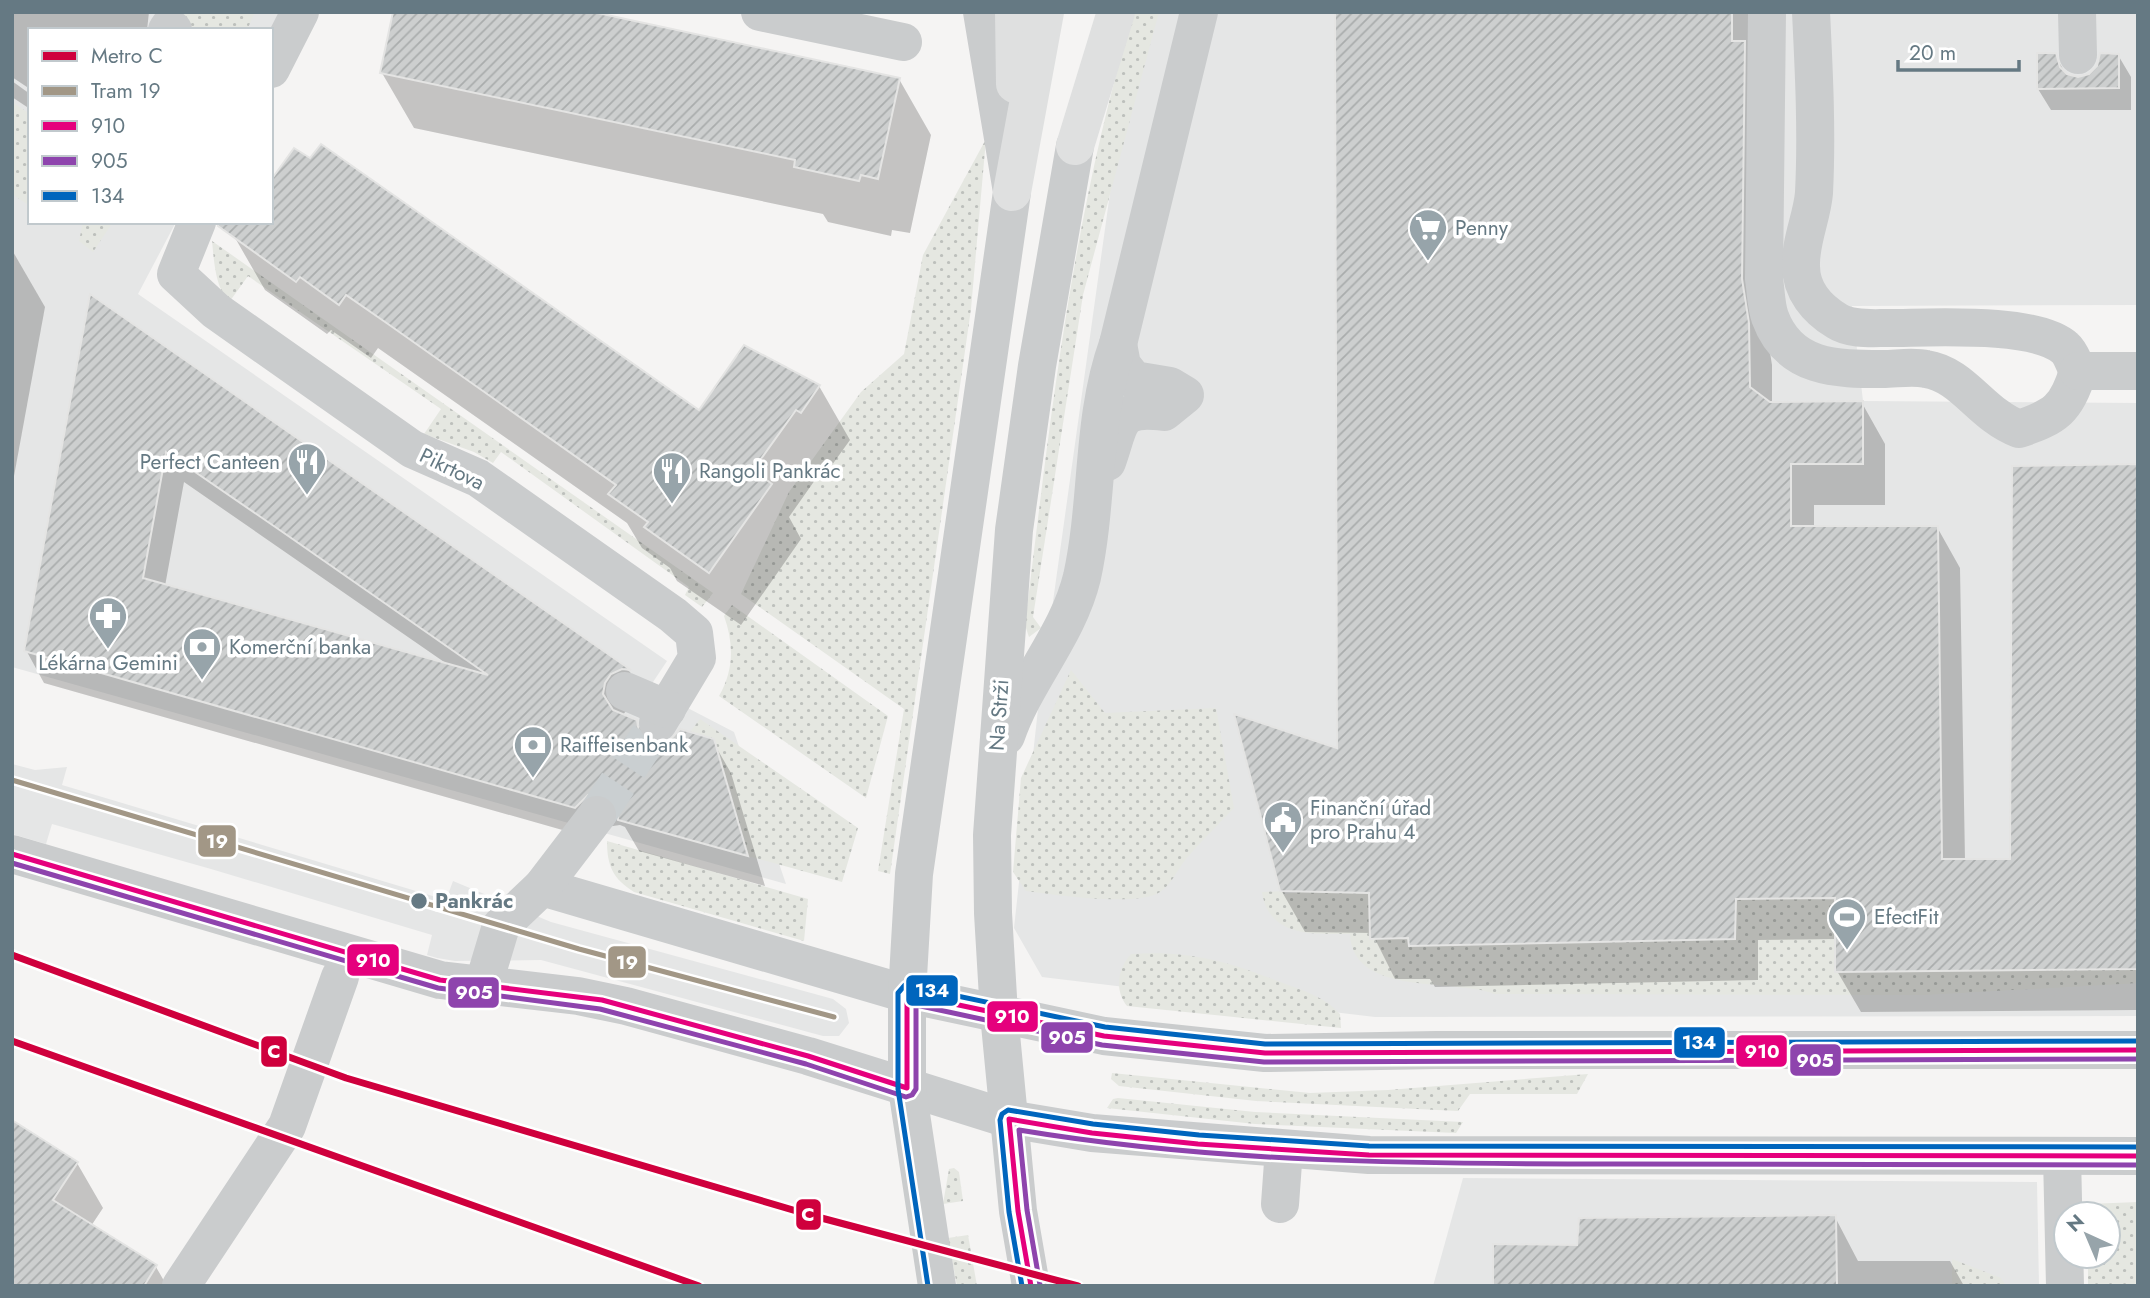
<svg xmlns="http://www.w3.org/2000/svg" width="2150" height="1298" viewBox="0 0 2150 1298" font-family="Jost,sans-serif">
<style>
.built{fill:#e5e6e6}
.grass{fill:url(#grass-dots)}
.shadow{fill:#0003;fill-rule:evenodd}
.building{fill:url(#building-hatch);stroke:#e4e4e3;stroke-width:2;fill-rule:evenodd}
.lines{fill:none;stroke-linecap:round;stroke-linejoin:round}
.minor-tunnel{stroke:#cacfd1;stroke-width:38;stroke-dasharray:38 19;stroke-linecap:butt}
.minor{stroke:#cacccd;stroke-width:38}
.major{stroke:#dfe0e0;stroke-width:38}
.bus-1-casing{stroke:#fff;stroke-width:10}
.bus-2-casing{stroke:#fff;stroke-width:10}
.bus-3-casing{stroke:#fff;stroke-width:10}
.bus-1{stroke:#e5007d;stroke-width:5}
.bus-2{stroke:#8e44ad;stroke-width:5}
.bus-3{stroke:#0065bd;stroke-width:5}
.tram-1-casing{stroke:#fff;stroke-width:10}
.tram-1{stroke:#a29786;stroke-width:5}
.metro-1-casing{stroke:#fff;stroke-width:12}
.metro-1{stroke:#cf003d;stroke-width:7}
.stop-dot{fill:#657983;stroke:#fff;stroke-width:2.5}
.labels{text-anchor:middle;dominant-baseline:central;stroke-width:7;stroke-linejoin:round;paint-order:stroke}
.poi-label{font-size:21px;fill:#657983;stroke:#fff;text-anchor:start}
.street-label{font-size:21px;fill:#657983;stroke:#fff}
.stop-label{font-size:21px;font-weight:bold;fill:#657983;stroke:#fff;text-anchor:start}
.line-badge{stroke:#fff;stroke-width:2.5}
.badge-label{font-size:19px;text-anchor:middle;font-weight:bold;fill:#fff}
</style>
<defs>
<pattern id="grass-dots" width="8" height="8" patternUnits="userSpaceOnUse" patternTransform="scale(1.75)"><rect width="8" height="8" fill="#e5e7e1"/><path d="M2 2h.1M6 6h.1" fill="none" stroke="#bdc0bc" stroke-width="1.8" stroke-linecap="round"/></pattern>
<pattern id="building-hatch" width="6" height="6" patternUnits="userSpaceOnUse" patternTransform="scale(1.75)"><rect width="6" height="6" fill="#cdcfcf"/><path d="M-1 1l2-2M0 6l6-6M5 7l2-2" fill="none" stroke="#aaadad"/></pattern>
</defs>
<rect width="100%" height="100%" fill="#f5f4f3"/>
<g class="built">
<path d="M12,12H288L271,30H30V222H176L138,294L667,661L649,688L734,732L786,884L12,667Z"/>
<path d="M1151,12H2138V305L1852,306L1863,401L2138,403V1016L1375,1017L1042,977L1014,928L1038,709L1123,100Z"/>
<path d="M12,764L35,770L67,767L62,785L446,900L453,881L551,922L833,999L846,1009L849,1023L839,1036H823L541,960L455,961L437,958L427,955L432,935L211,869L52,824L46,844L12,834Z"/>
<path d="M1463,1178L2037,1182L2039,1286H1433Z"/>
</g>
<g class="grass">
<path d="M163,12H255L247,30H187Z"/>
<path d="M1134,12H1159L1083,295L1033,617L1041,628L1029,637L1025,625C1050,420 1073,211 1134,12Z"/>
<path d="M12,102L30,114V206L12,194Z"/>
<path d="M986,139L971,309L890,874L878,871L904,709L741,594L789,492L861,392L904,354L923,255Z"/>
<path d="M83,222H113L93,252L79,241Z"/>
<path d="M212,241L713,593L702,607L685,595L689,587L501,452L493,463L474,452L424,434L441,409L248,276L230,301C215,290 214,259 212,241Z"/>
<path d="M732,605L888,716L866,798L719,696C734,670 734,644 724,616Z"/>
<path d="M1071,670L1105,713L1216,708L1234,808C1218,825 1201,841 1186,859C1176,871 1173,883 1160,892C1138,907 1054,895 1026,891L1013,872L1021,778Z"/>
<path d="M700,719L858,828L842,882L748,856L729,785H726L690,732Z"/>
<path d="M607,841L808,899L804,941L634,892C613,879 607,866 607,841Z"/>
<path d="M1369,889L1408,938L1410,946L1735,939L1736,899L1831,898L1835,899L1836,972L2138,969V983L1923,995L1494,994C1459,978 1352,998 1350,934C1313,934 1269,938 1262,892L1284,891L1285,894L1317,890L1318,893H1329L1330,890Z"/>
<path d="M1131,954C1191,950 1229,962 1283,983C1304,991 1325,997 1340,1014L1341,1028L1127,1006C1114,990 1118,968 1131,954Z"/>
<path d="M1112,1073L1310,1093L1388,1090L1588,1074L1577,1094H1470L1458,1111L1256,1101L1119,1086L1111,1079Z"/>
<path d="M1118,1098L1255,1112L1463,1122L1456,1133L1255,1124L1107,1108L1113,1099Z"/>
<path d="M954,1168L959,1172L963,1201L943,1204L949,1169Z"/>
<path d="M2138,1202V1286H2088V1265L2094,1264L2095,1256H2108V1214H2088V1204Z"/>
<path d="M968,1235L977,1286H957L948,1238Z"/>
<path d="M1952,1259L2001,1278L2006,1286H1952Z"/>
</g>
<g class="shadow">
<path d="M12,12H149L147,30H30V89L12,77Z"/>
<path d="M1337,12H1755L1765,321L1772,365V403H1862L1885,444V505H1814V528L1937,527L1960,568L1965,861L2012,860L2138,466V1010L1861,1012L1837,971V939L1758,940V980L1435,987L1430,979H1395L1372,933L1305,932L1281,890L1338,751Z"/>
<path d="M2055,55L2067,76L2078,79L2090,76L2118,55L2131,77V110H2051L2038,89Z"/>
<path d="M382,73L899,79L931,135L910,233L892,230L891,236L828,222L823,214L414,128Z"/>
<path d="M12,81L30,94V109L12,97Z"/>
<path d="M234,236L699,413L819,386L850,440L832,465L827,463L789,517L801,539L741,625L677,581L670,568L642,548L627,523L378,348L371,358L331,330L327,334L265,290Z"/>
<path d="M12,250L45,307L12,487Z"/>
<path d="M91,297L630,672L647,702L630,706L622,716L636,721L649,744L657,747L712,740L731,773L765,886L639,851L625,827L620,825L606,827L594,839L44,683L26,650ZM184,482L447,664L165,586Z"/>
<path d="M12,1122L77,1163L103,1208L91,1226L156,1267L167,1286H12Z"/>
<path d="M1835,1217L1858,1261H1950L1964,1286H1495L1578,1246Z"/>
</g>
<g class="building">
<path d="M393,12H593L900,78L878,179L861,175L859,181L794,167L795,160L380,73Z"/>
<path d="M1335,12H1732V41H1745L1742,279L1749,323L1750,387L1770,402L1863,401V464H1791V526H1938L1942,859H2010L2012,466L2138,464V969L1835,972V898L1736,899L1735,939L1409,946L1408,938L1370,939L1369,893L1280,891L1234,714L1337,748Z"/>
<path d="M2037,53H2056L2060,67L2067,74L2078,77L2089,74L2097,66L2100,53L2119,54V88L2037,89Z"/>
<path d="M321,144L699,410L744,345L820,385L801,413L796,410L753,470L772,484L709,573L644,527L648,522L608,494L616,485L388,324L346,295L339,305L300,277L296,282L218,226V222H271V180L294,148L310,158Z"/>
<path d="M90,294L631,670L622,669L611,674L605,683L603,694L613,710L637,720L639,733L646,741L657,745L668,742L680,729L714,739L748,856L618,820L617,806L611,798L600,793L588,795L575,808L24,651ZM166,452L284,533L488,675L143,578Z"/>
<path d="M12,1120L78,1162L53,1200L157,1265L144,1286H12Z"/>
<path d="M1836,1215L1837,1286H1493V1244L1577,1245L1579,1218Z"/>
</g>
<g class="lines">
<path class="minor-tunnel" d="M597,815L658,723"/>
<g class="minor">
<path d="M760,12L903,42"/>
<path d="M1767,12L1764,279C1766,291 1766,306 1770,317C1789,369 1836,369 1883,369C1896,369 1913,366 1926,369C1964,375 1980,414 2019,429C2055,417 2067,409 2078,371"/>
<path d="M1811,12C1814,72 1817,133 1814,193C1812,217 1800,242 1801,266C1801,290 1817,309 1837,321C1851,330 1872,328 1888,328C1930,328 2035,321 2065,348C2071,353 2074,364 2078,371"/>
<path d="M2077,12L2078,55"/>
<path d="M167,30L169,27L173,30"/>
<path d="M271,69L300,12"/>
<path d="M197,222L176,274L216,311L412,449L478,478L673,615L694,633L697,658L658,723"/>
<path d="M2078,371H2138"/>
<path d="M1107,462C1121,424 1115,406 1164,412L1185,395L1170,386L1134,380L1122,365L1118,344"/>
<path d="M625,691L667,709"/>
<path d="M1006,736C1025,680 1068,635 1082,577C1099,499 1091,419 1118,344L1199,12"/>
<path d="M12,854L440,980L578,996L626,1006L808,1056L1009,1119L1092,1133L1369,1155L2138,1156"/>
<path d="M542,887L907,994L1104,1036L1265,1053L1436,1050H2138"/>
<path d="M483,986L501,926L542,887L597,815"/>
<path d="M2062,1156L2065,1286"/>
<path d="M1280,1204L1284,1149"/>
<path d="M181,1286L287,1126L340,977"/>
<path d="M937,1286L907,1088V994L914,874L1012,192L982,12"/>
<path d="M1031,1286L1018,1211L999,1014L993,913L992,835L1014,530L1037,366L1075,146"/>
</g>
<g class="major">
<path d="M1014,12L1015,84"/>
<path d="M1075,146L1116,12"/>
<path d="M1012,192L1045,12"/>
</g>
<g class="bus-1-casing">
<g id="bus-1">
<path d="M12,854L440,980L602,1000L808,1056L907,1088V994L1104,1036L1265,1053L2138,1050"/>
<path d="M1031,1286L1018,1211L1009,1119L1092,1133L1198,1144L1369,1155L2138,1156"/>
</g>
</g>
<g class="bus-2-casing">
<g id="bus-2">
<path d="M12,863L438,988L600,1009L806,1064L906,1097L912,1095L916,1089V1005L1102,1045L1264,1062L2138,1059"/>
<path d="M1040,1285L1027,1210L1019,1130C1217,1163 1414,1164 1614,1164C1789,1164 1963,1165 2138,1165"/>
</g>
</g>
<g class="bus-3-casing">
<g id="bus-3">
<path d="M928,1286L898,1089V993L905,985L1105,1027L1265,1044L2138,1041"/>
<path d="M1022,1286L1009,1212L1000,1120L1002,1114L1008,1110L1093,1124L1199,1135L1369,1146L2138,1147"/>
</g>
</g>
<use href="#bus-1" class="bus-1"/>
<use href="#bus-2" class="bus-2"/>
<use href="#bus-3" class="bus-3"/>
<g class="tram-1-casing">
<path id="tram-1" d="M12,780L579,949L834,1017"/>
</g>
<use href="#tram-1" class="tram-1"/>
<g class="metro-1-casing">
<g id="metro-1">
<path d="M12,955L346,1078L810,1215L1078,1286"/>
<path d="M12,1041L699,1286"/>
</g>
</g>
<use href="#metro-1" class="metro-1"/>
</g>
<defs>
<g id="supermarket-pin" transform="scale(2.0125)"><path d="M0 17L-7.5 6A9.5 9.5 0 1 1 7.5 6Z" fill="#97a4aa" stroke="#fff"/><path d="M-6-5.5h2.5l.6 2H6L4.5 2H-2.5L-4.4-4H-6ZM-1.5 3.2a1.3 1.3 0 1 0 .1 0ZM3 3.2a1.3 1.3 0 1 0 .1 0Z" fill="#fff"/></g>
<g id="restaurant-pin" transform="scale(2.0125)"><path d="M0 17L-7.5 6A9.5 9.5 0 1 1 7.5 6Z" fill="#97a4aa" stroke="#fff"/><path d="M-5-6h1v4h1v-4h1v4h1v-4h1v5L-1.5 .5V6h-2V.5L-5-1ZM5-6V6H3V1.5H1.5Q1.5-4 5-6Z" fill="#fff"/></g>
<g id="pharmacy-pin" transform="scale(2.0125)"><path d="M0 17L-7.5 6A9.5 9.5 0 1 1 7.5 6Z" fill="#97a4aa" stroke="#fff"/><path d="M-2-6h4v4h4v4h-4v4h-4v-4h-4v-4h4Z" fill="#fff"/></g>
<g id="bank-pin" transform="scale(2.0125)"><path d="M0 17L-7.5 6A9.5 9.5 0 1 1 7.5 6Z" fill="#97a4aa" stroke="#fff"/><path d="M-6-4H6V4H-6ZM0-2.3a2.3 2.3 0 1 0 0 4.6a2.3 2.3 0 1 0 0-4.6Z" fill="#fff"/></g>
<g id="civic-pin" transform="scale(2.0125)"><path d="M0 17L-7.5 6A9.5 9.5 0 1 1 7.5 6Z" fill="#97a4aa" stroke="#fff"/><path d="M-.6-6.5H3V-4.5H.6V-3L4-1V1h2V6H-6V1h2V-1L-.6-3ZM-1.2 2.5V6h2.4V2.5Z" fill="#fff"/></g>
<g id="stadium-pin" transform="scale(2.0125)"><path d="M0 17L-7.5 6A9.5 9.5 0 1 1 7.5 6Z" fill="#97a4aa" stroke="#fff"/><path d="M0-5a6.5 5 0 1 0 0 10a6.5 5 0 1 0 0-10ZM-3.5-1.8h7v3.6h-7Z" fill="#fff"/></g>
</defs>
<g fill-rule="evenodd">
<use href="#supermarket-pin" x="1428" y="228"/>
<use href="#restaurant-pin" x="307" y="462"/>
<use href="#restaurant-pin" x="672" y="471"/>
<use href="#pharmacy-pin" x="108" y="616"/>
<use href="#bank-pin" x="202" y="647"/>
<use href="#bank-pin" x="533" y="745"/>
<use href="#civic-pin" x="1283" y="820"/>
<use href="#stadium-pin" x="1847" y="917"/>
</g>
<circle class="stop-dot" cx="419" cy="901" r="9"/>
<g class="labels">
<g class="poi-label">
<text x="1455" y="228">Penny</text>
<text x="280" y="462" text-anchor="end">Perfect Canteen</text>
<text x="699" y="471">Rangoli Pankrác</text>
<text x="229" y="647">Komerční banka</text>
<text x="108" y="663" text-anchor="middle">Lékárna Gemini</text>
<text x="560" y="745">Raiffeisenbank</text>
<text x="1310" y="808">Finanční úřad<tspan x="1310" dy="24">pro Prahu 4</tspan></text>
<text x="1874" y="917">EfectFit</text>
</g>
<g class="street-label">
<text transform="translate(452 469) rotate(26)">Pikrtova</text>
<text transform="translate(999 715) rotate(-86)">Na Strži</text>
</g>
<g class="stop-label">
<text x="435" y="901">Pankrác</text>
</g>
</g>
<g class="line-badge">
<rect x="197" y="824" width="40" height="34" rx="7" fill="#a29786"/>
<rect x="346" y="943" width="54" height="34" rx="7" fill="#e5007d"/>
<rect x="607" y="945" width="40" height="34" rx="7" fill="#a29786"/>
<rect x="905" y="974" width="54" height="33" rx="7" fill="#0065bd"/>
<rect x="447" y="976" width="53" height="33" rx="7" fill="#8e44ad"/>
<rect x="986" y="1000" width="53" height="33" rx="7" fill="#e5007d"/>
<rect x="1040" y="1021" width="54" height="33" rx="7" fill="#8e44ad"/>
<rect x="1673" y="1026" width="53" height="33" rx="7" fill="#0065bd"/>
<rect x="1735" y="1034" width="53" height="34" rx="7" fill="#e5007d"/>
<rect x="260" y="1035" width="28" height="33" rx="7" fill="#cf003d"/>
<rect x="1789" y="1043" width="53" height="34" rx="7" fill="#8e44ad"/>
<rect x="795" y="1198" width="27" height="33" rx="7" fill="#cf003d"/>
</g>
<g class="badge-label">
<text x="217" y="848">19</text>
<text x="373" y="967">910</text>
<text x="627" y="969">19</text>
<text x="932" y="997">134</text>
<text x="474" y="999">905</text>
<text x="1012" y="1023">910</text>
<text x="1067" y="1044">905</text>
<text x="1699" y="1049">134</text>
<text x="1762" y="1058">910</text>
<text x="274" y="1058">C</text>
<text x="1815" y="1067">905</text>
<text x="808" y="1221">C</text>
</g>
<rect width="2150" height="1298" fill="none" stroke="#657983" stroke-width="28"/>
<rect x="28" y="28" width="245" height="196" fill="#ffffff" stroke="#c1c9cd" stroke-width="2"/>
<rect x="42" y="51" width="35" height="10" fill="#cf003d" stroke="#c1c9cd" stroke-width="2"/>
<text x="91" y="63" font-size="21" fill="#657983">Metro C</text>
<rect x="42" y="86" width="35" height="10" fill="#a29786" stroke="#c1c9cd" stroke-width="2"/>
<text x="91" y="98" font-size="21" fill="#657983">Tram 19</text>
<rect x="42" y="121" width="35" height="10" fill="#e5007d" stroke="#c1c9cd" stroke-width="2"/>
<text x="91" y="133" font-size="21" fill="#657983">910</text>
<rect x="42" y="156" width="35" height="10" fill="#8e44ad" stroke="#c1c9cd" stroke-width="2"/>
<text x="91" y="168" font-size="21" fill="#657983">905</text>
<rect x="42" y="191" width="35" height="10" fill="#0065bd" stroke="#c1c9cd" stroke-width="2"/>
<text x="91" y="203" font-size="21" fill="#657983">134</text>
<g transform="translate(2087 1235) rotate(316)"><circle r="33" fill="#ffffff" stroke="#c1c9cd" stroke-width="2"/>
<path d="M0-5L12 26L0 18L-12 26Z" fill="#97a4aa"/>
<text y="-10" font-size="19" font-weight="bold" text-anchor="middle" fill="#657983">N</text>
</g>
<path d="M1898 60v10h121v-10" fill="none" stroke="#657983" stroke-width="3.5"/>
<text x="1909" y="60" font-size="21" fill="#657983" stroke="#ffffff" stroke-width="5" paint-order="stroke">20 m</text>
</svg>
